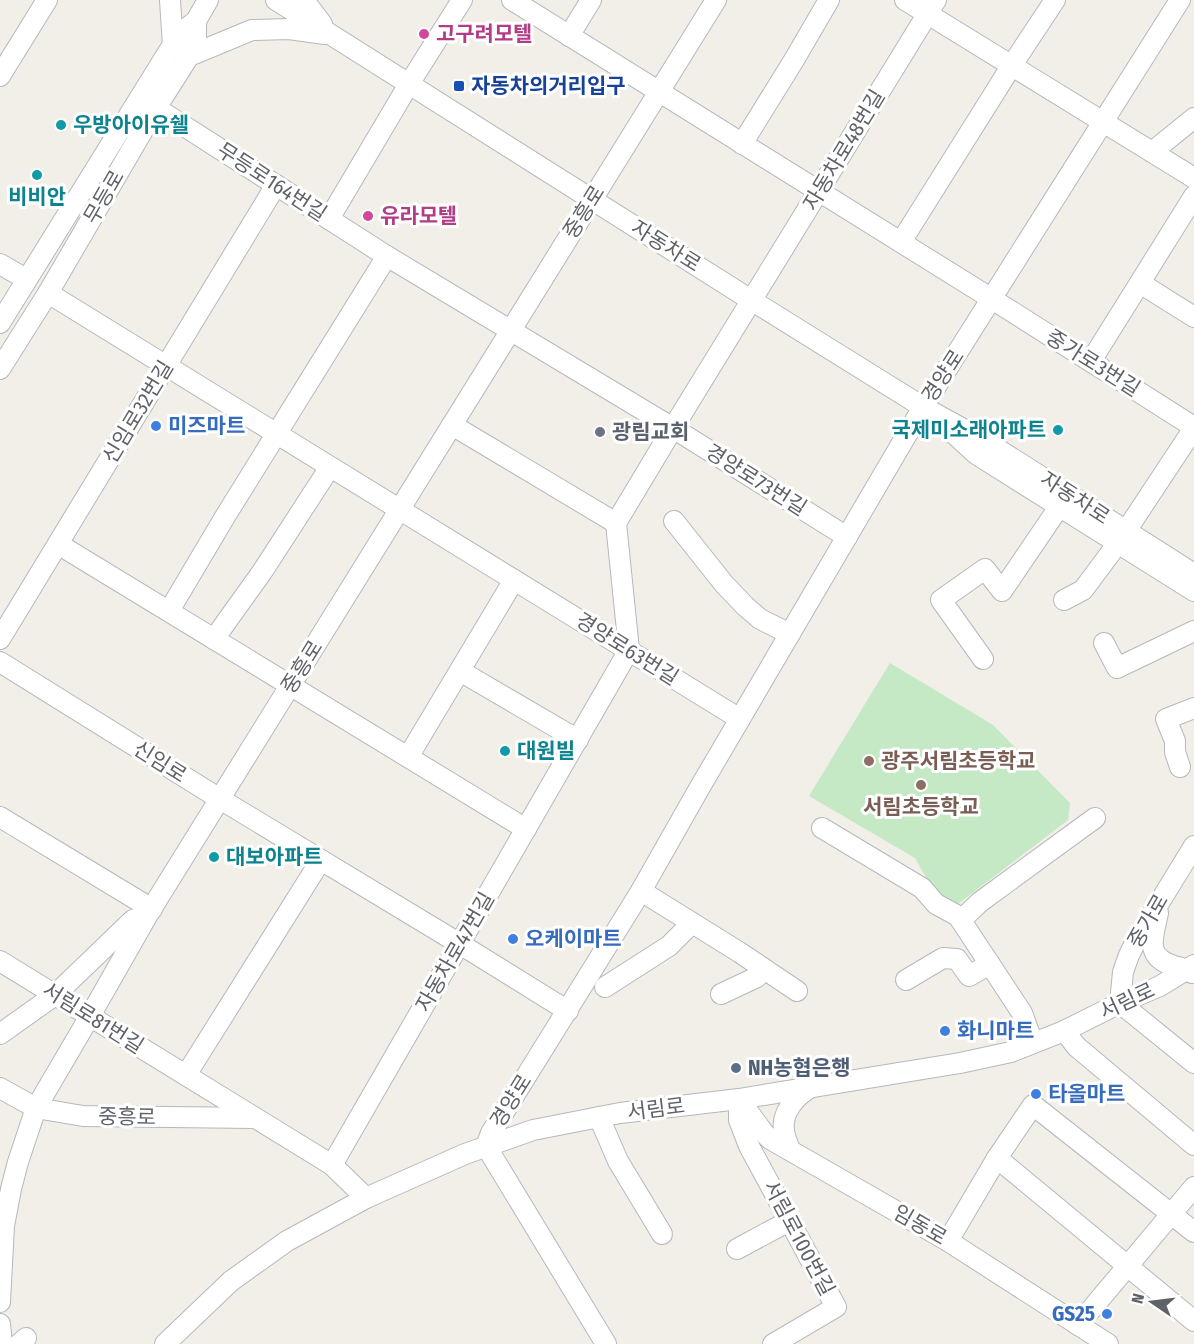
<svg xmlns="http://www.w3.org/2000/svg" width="1194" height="1344" viewBox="0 0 1194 1344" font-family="'Fira Sans Condensed','Noto Sans KR',sans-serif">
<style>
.green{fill:#c5e8c5}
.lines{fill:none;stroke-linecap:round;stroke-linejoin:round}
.minor-casing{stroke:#b5b8bc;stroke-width:22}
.minor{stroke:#fff;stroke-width:20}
.hotel-dot{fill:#d1479c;stroke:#fff;stroke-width:2}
.transit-dot{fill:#1a4fb4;stroke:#fff;stroke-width:2}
.culture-dot{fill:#0f9aa8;stroke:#fff;stroke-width:2}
.shop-dot{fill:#3f7fe0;stroke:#fff;stroke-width:2}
.worship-dot{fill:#6b7280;stroke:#fff;stroke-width:2}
.education-dot{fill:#8d6e63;stroke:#fff;stroke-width:2}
.service-dot{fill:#5c6f8a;stroke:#fff;stroke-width:2}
.labels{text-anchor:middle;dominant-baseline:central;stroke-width:6;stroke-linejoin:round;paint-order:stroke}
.hotel-label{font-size:21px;font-weight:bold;fill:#b23c85;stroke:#fff;text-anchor:start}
.transit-label{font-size:21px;font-weight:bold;fill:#164399;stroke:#fff;text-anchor:start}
.culture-label{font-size:21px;font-weight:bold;fill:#0d838f;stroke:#fff;text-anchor:start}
.street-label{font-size:21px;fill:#5f6368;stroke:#fff}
.shop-label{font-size:21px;font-weight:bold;fill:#366cbe;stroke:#fff;text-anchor:start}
.worship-label{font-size:21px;font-weight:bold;fill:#5b616d;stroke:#fff;text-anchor:start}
.education-label{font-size:21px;font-weight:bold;fill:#785e54;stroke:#fff;text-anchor:start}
.service-label{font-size:21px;font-weight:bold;fill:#4e5e75;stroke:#fff;text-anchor:start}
</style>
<rect width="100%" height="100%" fill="#f1efe8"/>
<path class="green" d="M890,663L993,725L1070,803L1068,820L954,907L941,896L929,883L915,858L809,796Z"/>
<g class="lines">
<g class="minor-casing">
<g id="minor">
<path d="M170,0L173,46"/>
<path d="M276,0L751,300L923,407L985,441L1194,574"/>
<path d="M304,0L322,24"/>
<path d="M512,0L992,299L1194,427"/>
<path d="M905,0L1194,178"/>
<path d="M569,36L591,0"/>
<path d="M189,56L252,30L289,29L325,34"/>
<path d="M0,76L47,0"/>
<path d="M156,108L385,255L673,428L847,537"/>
<path d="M742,144L794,60L829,0"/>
<path d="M1152,152L1194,118"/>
<path d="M329,219L409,84L462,0"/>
<path d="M901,242L1012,65L1055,0"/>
<path d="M0,264L26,279"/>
<path d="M1140,283L1194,317"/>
<path d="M48,293L740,719"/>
<path d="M0,323L180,33L196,21L208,0"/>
<path d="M1091,361L1194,196"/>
<path d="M0,369L48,293L156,108L189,56L196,39V21"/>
<path d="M452,425L616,523"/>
<path d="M952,432L976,454L1194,591"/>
<path d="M674,521L724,584L745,606L760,619L790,634"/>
<path d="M1126,531L1194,428"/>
<path d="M58,544L526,829"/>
<path d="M1064,600L1083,590L1118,543"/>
<path d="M169,611L226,515L387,256"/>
<path d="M0,639L276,185"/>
<path d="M214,639L262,572L330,467"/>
<path d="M1104,643L1117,668L1194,631"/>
<path d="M983,659L941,600L985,569L1002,591L1059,507"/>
<path d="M0,662L220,799L460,944L568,1011"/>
<path d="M460,671L578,740"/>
<path d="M408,757L514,580"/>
<path d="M1180,767L1175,752V741L1166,719L1194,708"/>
<path d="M0,817L152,909"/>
<path d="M822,828L922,888L936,904L958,916L1022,1013L1033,1043"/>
<path d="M1194,846L1137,939L1129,955L1123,972L1120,1003L1194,1063"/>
<path d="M641,891L739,952L797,991"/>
<path d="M1158,913C1153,937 1144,957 1174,966C1181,968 1187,968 1192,973"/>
<path d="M961,920L980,902L1095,818"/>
<path d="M0,961L332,1165L366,1198"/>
<path d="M906,980L943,958L957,959L969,976L990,964"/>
<path d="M605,987L669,946L692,923"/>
<path d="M721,994L757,977L763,968"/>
<path d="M1064,1031L1077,1047L1194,1145"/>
<path d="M0,1034L55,995L133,920L144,916"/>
<path d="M186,1075L321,860"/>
<path d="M0,1088L36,1108L83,1116L255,1118"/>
<path d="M739,1099L763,1132L770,1139L948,1241L1108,1344"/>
<path d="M739,1099V1120L749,1146L836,1307L773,1344"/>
<path d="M599,1117L618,1161L662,1234"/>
<path d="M790,1150C788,1144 785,1138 784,1131C781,1112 796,1096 811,1087"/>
<path d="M997,1158L1194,1321"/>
<path d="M332,1165L629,650L616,523L673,428L936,0"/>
<path d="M948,1241L997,1158L1033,1105L1194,1232"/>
<path d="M737,1249L789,1221"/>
<path d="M0,1302L4,1226L11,1189L18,1162L36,1108L90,1016L147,916L716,0"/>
<path d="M0,1324L2,1344"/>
<path d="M1078,1325L1194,1187"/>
<path d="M19,1344L26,1338"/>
<path d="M165,1344L231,1281L287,1241L366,1198L465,1154L533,1130L620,1113L739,1099L960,1063L1011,1052L1064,1031L1120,1003L1160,986L1194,965"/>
<path d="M606,1344L486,1146L491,1133L641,891L700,787L923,407L1180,0"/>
</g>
</g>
<use href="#minor" class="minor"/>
</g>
<g class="hotel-dot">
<circle cx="424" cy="34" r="6"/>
<circle cx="368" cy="216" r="6"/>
</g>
<rect class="transit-dot" x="453" y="80" width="12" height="12" rx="3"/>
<g class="culture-dot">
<circle cx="61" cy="125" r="6"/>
<circle cx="37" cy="175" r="6"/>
<circle cx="1058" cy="430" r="6"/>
<circle cx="505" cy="751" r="6"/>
<circle cx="214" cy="857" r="6"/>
</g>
<g class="shop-dot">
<circle cx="156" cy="426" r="6"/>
<circle cx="513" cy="939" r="6"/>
<circle cx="945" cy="1031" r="6"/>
<circle cx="1036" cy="1094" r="6"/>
<circle cx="1107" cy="1314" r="6"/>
</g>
<circle class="worship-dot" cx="600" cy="432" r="6"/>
<g class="education-dot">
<circle cx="869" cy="761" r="6"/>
<circle cx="921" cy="785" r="6"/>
</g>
<circle class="service-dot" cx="736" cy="1068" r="6"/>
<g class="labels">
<g class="hotel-label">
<text x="436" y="34">고구려모텔</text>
<text x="380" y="216">유라모텔</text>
</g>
<g class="transit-label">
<text x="471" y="86">자동차의거리입구</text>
</g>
<g class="culture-label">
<text x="73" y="125">우방아이유쉘</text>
<text x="37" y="197" text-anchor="middle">비비안</text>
<text x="1046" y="430" text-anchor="end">국제미소래아파트</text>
<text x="517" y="751">대원빌</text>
<text x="226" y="857">대보아파트</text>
</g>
<g class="street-label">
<text transform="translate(844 150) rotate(-59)">자동차로48번길</text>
<text transform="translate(272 182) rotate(33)">무등로164번길</text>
<text transform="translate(104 197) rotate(-60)">무등로</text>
<text transform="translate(584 212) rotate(-58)">중흥로</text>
<text transform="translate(666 246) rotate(32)">자동차로</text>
<text transform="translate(1093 363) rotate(32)">중가로3번길</text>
<text transform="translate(943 376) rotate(-57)">경양로</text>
<text transform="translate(138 412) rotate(-59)">신임로32번길</text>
<text transform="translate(756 480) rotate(32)">경양로73번길</text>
<text transform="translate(1075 498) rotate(33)">자동차로</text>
<text transform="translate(627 649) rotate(32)">경양로63번길</text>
<text transform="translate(302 667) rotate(-58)">중흥로</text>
<text transform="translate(160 762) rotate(32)">신임로</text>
<text transform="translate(1148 921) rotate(-60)">중가로</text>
<text transform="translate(455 952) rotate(-60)">자동차로47번길</text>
<text transform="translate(1127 1001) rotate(-25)">서림로</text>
<text transform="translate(93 1018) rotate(32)">서림로81번길</text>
<text transform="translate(511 1101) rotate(-58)">경양로</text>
<text transform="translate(656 1109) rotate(-7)">서림로</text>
<text transform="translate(127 1117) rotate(1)">중흥로</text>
<text transform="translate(920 1225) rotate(30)">임동로</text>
<text transform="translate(799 1238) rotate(62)">서림로100번길</text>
</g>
<g class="shop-label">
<text x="168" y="426">미즈마트</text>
<text x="525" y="939">오케이마트</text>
<text x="957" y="1031">화니마트</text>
<text x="1048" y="1094">타올마트</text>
<text x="1095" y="1314" text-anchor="end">GS25</text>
</g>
<g class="worship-label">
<text x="612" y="432">광림교회</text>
</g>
<g class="education-label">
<text x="881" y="761">광주서림초등학교</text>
<text x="921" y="807" text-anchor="middle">서림초등학교</text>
</g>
<g class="service-label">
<text x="748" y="1068">NH농협은행</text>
</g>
</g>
<g transform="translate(1152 1302) rotate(284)" stroke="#ffffff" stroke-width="4.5" paint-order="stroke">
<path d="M0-4.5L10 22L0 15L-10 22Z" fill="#5f6368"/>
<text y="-9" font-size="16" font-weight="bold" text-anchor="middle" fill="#5f6368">N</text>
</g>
</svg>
